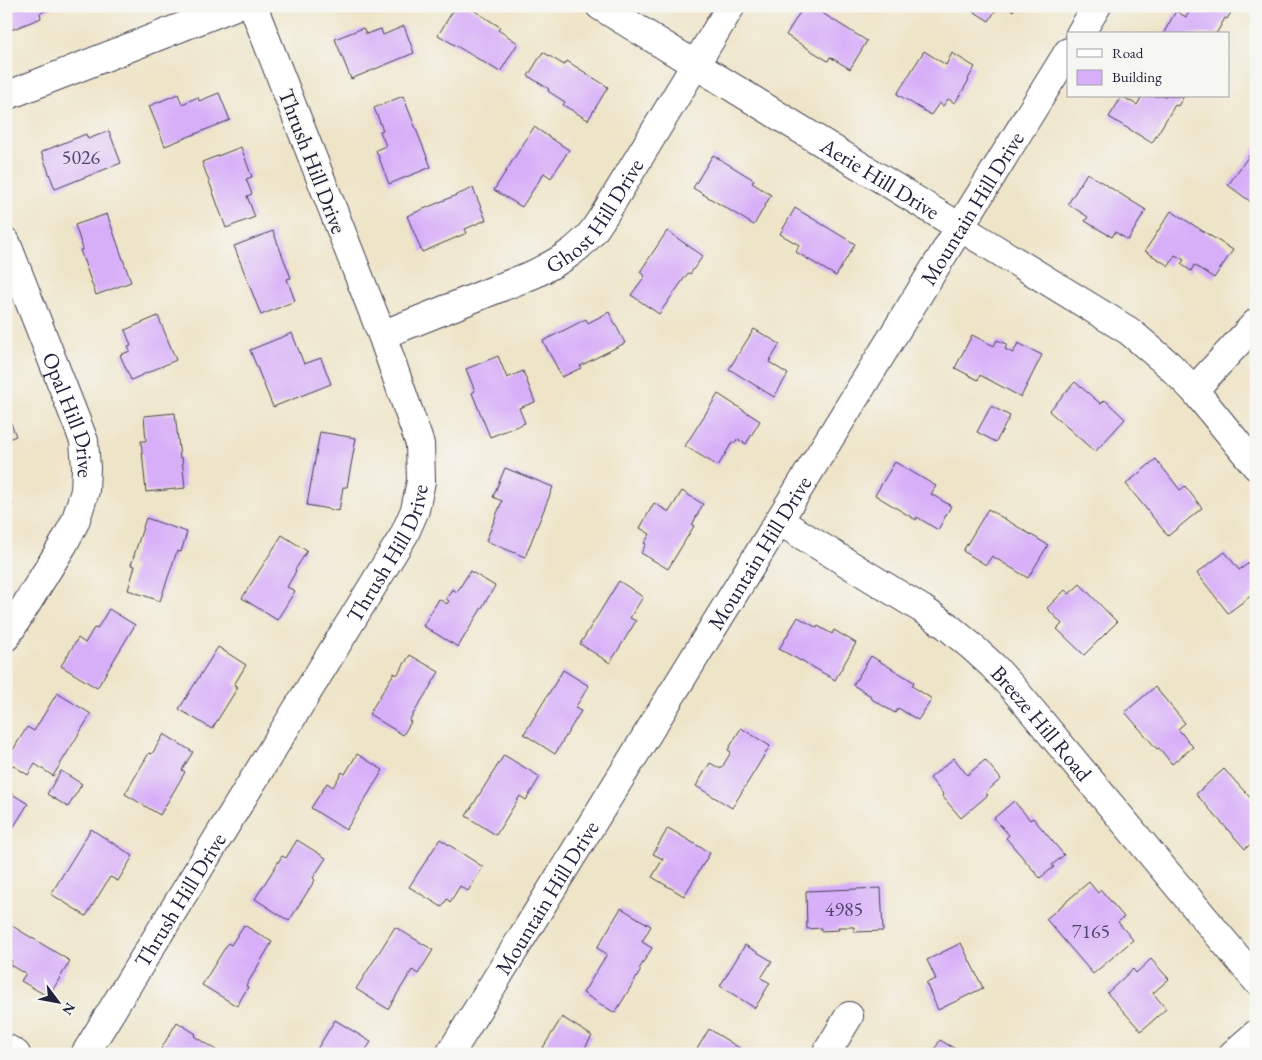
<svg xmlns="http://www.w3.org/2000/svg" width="1262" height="1060" viewBox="0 0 1262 1060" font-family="'EB Garamond',serif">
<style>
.building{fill:#d7aff8}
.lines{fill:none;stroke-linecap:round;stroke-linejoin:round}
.minor-casing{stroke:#413f50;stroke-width:30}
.minor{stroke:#fff;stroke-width:28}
.labels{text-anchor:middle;stroke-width:4;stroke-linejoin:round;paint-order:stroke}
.number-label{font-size:20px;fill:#4f456a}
.street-label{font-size:22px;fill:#22223b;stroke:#f6f6f2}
</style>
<rect width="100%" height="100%" fill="#f6f6f2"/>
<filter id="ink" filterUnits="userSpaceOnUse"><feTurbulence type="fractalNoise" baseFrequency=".02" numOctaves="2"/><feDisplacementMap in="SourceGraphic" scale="10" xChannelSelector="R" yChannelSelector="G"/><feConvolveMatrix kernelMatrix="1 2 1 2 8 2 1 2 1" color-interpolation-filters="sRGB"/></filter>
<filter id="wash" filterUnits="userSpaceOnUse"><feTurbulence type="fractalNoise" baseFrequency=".0096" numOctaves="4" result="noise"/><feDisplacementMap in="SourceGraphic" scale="20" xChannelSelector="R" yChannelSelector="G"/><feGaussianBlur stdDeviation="1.12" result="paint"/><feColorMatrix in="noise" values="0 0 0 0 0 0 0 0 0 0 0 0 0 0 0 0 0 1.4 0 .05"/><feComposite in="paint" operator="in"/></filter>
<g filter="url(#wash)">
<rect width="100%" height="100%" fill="#eee4c8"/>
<g id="blocks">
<!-- building -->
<g class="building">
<path d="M6 6H58L40 13 41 18 6 32Z"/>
<path d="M456 6H467L500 27 498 30 518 43 500 72 438 35Z"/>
<path d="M804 6H811L867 41 850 69 830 57 828 61 786 35Z"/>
<path d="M965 6H998L989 21Z"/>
<path d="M1005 6H1016L1013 11Z"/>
<path d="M1187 6H1235L1227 19 1225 18 1216 34H1163L1176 11 1186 17 1191 9Z"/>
<path d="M404 26 414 53 351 79 335 39 363 28 366 34 381 29 383 35Z"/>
<path d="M924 51 946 65 952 53 975 67 968 79 969 80 955 103 948 99 943 106 939 103 931 115 897 94Z"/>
<path d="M543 52 564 65 567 61 608 87 588 120 563 105 565 102 548 91 549 89 528 76Z"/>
<path d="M219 93 230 120 165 146 149 106 178 94 182 104 198 97 199 101Z"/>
<path d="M403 96 431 167 389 184 376 150 386 146 380 131 383 130 374 108Z"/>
<path d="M1122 96 1137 105 1142 96H1184L1178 106 1175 105 1152 143 1109 117Z"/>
<path d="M534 127 569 150 551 178 544 173 522 207 494 190Z"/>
<path d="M109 131 121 163 55 189 41 152 86 134 88 139Z"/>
<path d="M1256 146V202L1253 200 1251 202 1228 185Z"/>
<path d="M241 147 252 177 246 179 252 194 247 196 255 217 226 228 202 162Z"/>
<path d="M713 155 754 180 752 183 771 195 754 225 693 188Z"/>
<path d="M1087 173 1146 210 1128 240 1115 232 1112 237 1085 221 1088 217 1068 204Z"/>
<path d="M473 188 486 220 465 229 467 233 422 252 407 216Z"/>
<path d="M795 208 855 244 836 276 796 252 799 245 780 234Z"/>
<path d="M1171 211 1233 250 1214 278 1194 265 1191 271 1181 264 1184 260 1175 255 1169 266 1145 251Z"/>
<path d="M107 214 131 282 96 295 80 250 83 249 75 225Z"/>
<path d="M273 231 291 278 287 279 295 301 261 315 234 246Z"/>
<path d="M667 231 703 256 690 274 688 273 659 314 631 295 645 276 640 272Z"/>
<path d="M609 312 625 343 580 366 581 368 562 377 543 341 586 319 588 323Z"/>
<path d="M158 316 176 360 131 380 120 355 130 351 128 347 131 346 125 330Z"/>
<path d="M754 329 780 344 769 362 788 374 774 397 729 369Z"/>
<path d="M292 333 304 364 321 358 331 384 273 407 250 350Z"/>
<path d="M972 335 994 346 997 340 1007 344 1005 349 1013 353 1018 343 1042 355 1021 397 980 375 978 380 955 368Z"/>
<path d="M498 356 507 378 523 371 535 402 519 408 525 423 490 437 472 393 475 391 466 369Z"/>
<path d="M1075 382 1101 404 1105 400 1125 419 1095 452 1049 411Z"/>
<path d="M718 394 760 421 746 444 737 439 735 443 733 441 718 466 685 446Z"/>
<path d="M991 406 1010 416 996 442 977 432Z"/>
<path d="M6 411 16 436 6 440Z"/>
<path d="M175 413 180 458H182L185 488 146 492 141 441H146L144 416Z"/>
<path d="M320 432 356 438 347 487H343L339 511 307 505Z"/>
<path d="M1156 459 1180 490 1185 486 1202 508 1168 536 1126 484Z"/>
<path d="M895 462 936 486 931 494 951 506 938 530 917 517 916 520 875 495Z"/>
<path d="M505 468 553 487 525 557 486 541 502 501 493 497Z"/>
<path d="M682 491 703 504 692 525 694 526 668 569 641 553 646 544 644 543 650 534 640 528 654 503 669 512Z"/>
<path d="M6 500 13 504 6 516Z"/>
<path d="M988 509 1048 545 1028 578 992 556 986 565 963 551Z"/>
<path d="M146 518 187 532 181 552 177 551 160 601 128 590 135 566 131 565Z"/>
<path d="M282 535 307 551 295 570 296 571 287 587 295 591 277 620 242 598Z"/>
<path d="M1225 552 1239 570 1249 563 1256 572V592L1228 613 1197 573Z"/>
<path d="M470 571 495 586 458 647 423 626 439 599 447 604 449 601 446 599 452 589 457 592Z"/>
<path d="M619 581 643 597 630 618 636 621 610 663 580 644Z"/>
<path d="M1080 584 1117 622 1084 655 1057 629 1062 624 1047 608 1065 590 1069 594Z"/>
<path d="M109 609 135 625 97 688 61 666 78 638 85 643 94 628 97 629Z"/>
<path d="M798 617 817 628 818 626 832 634 834 630 856 643 835 680 801 660V661L779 649Z"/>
<path d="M218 647 246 665 234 685 238 687 212 729 179 709Z"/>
<path d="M410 655 439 672 409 721 411 722 403 735 369 714 394 673 397 675Z"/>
<path d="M871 656 914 682 912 686 932 699 918 720 898 708 895 713 870 698 871 696 853 685Z"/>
<path d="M563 670 589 686 575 708 581 711 555 754 524 734Z"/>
<path d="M1155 687 1185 723 1178 729 1193 747 1172 764 1159 748 1157 749 1125 712Z"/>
<path d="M57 693 91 714 53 776 35 764 28 775 6 761 27 727 34 731Z"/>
<path d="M741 728 770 746 732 808 696 786 710 763 721 769 731 752 728 750Z"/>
<path d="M164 734 193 752 182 770 185 772 160 815 125 794 149 753 152 754Z"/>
<path d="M357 754 383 770 346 830 311 808 327 783 333 787 342 772 345 774Z"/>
<path d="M504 755 540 777 526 800 520 796 496 835 466 816Z"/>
<path d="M954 758 967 775 985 760 1001 779 985 793 988 795 961 818 942 796 943 794 930 778Z"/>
<path d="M1224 769 1256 804V809L1251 813 1256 819V839L1245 849 1196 794Z"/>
<path d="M61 771 82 784 68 807 47 794Z"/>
<path d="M6 790 28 804 6 839Z"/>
<path d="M1014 801 1030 820 1033 818 1064 855 1052 865 1054 867 1040 878 1006 838 1009 835 994 818Z"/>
<path d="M668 828 710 853 684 896 652 877 663 859 653 854Z"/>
<path d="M91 829 133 856 118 881 110 877 86 916 51 894Z"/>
<path d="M440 839 483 867 468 891 460 886 450 902 447 899 442 907 409 887Z"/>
<path d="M297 840 326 858 313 878 315 880 289 921 255 899 282 856 286 858Z"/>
<path d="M1089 882 1098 893 1101 890 1124 917 1118 922 1133 940 1093 974 1046 919Z"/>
<path d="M881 888 883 931 854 932V927H838L839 930 821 931V928L807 929 806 891Z"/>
<path d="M621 908 651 926 642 942 652 948 639 969 641 970 615 1013 583 993 607 954 597 948Z"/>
<path d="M9 924 70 961 52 991 51 990 47 996 21 981 26 973 23 971 22 972 10 965 12 961 6 957V928Z"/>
<path d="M244 925 272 942 246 986 248 987 237 1006 202 985 228 943 231 945Z"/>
<path d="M395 927 433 950 418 974 412 970 388 1009 356 989Z"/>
<path d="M961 943 983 988 938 1010 926 983 936 979 927 960Z"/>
<path d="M745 945 772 961 761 978 770 983 755 1008 720 986Z"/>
<path d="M1151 959 1169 979 1153 993 1166 1009 1141 1031 1107 993 1133 969 1136 973Z"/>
<path d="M562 1017 592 1036 581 1054H539Z"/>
<path d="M335 1020 371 1042 363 1054H314Z"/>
<path d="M177 1022 196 1034 194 1036 222 1054H158Z"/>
<path d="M709 1029 749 1054H694Z"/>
<path d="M940 1040 964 1054H932Z"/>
</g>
</g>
</g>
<g filter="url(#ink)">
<use href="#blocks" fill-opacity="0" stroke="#413f50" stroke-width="1"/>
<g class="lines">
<!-- minor casing -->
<g class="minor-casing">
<g id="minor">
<path id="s1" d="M600 6 1129 331 1169 365 1194 390 1256 466"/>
<path d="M1080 34 1097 6"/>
<path d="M6 96 235 6"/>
<path id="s2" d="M6 242 84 441 86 468 85 491 75 522 63 545 6 637"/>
<path id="s3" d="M382 335 534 274C556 263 578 251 594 230 599 223 604 215 609 207L731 6"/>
<path d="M1194 390 1256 323"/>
<path id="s4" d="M779 521 922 609 947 626 971 646 993 666 1013 688 1256 980"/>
<path d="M6 1048 16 1054"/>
<path id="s5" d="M85 1054 404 535 415 510 421 481 420 444 382 335 253 6"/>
<path id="s6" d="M450 1054 1068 52"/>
<path d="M826 1054 849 1016"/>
<path d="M1233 1054 1256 1034"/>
</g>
</g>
<!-- minor -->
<use href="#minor" class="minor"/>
</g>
</g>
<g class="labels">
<!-- number labels -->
<g class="number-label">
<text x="81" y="164">5026</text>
<text x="844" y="916">4985</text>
<text x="1091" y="938">7165</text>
</g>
<!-- street labels -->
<g class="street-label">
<text transform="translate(313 161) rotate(69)" y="8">Thrush Hill Drive</text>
<text dy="8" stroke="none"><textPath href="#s1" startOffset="329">Aerie Hill Drive</textPath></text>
<text dy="8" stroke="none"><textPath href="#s6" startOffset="994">Mountain Hill Drive</textPath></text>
<text dy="8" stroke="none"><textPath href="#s3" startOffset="250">Ghost Hill Drive</textPath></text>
<text dy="8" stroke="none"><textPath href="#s2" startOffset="185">Opal Hill Drive</textPath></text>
<text dy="8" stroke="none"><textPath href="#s5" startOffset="586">Thrush Hill Drive</textPath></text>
<text dy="8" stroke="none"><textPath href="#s6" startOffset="589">Mountain Hill Drive</textPath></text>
<text dy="8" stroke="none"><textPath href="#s4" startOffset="334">Breeze Hill Road</textPath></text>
<text dy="8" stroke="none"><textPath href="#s6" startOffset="184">Mountain Hill Drive</textPath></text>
<text dy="8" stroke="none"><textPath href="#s5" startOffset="181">Thrush Hill Drive</textPath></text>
</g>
</g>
<!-- margin -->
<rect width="1262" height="1060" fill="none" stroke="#f6f6f2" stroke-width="25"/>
<!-- legend -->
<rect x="1067" y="32" width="162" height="65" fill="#f6f6f2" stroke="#a1a1a9"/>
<rect x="1077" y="49" width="25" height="8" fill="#ffffff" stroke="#a1a1a9"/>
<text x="1112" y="58" font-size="15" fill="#22223b">Road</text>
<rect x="1077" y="70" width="25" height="15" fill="#d7aff8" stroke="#a1a1a9"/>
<text x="1112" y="82" font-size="15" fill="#22223b">Building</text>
<!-- north arrow -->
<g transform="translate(58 1002) rotate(122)" stroke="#f6f6f2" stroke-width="4" paint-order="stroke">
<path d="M0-4L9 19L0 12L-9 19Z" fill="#22223b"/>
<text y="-8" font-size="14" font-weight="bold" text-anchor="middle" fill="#22223b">N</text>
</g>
</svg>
